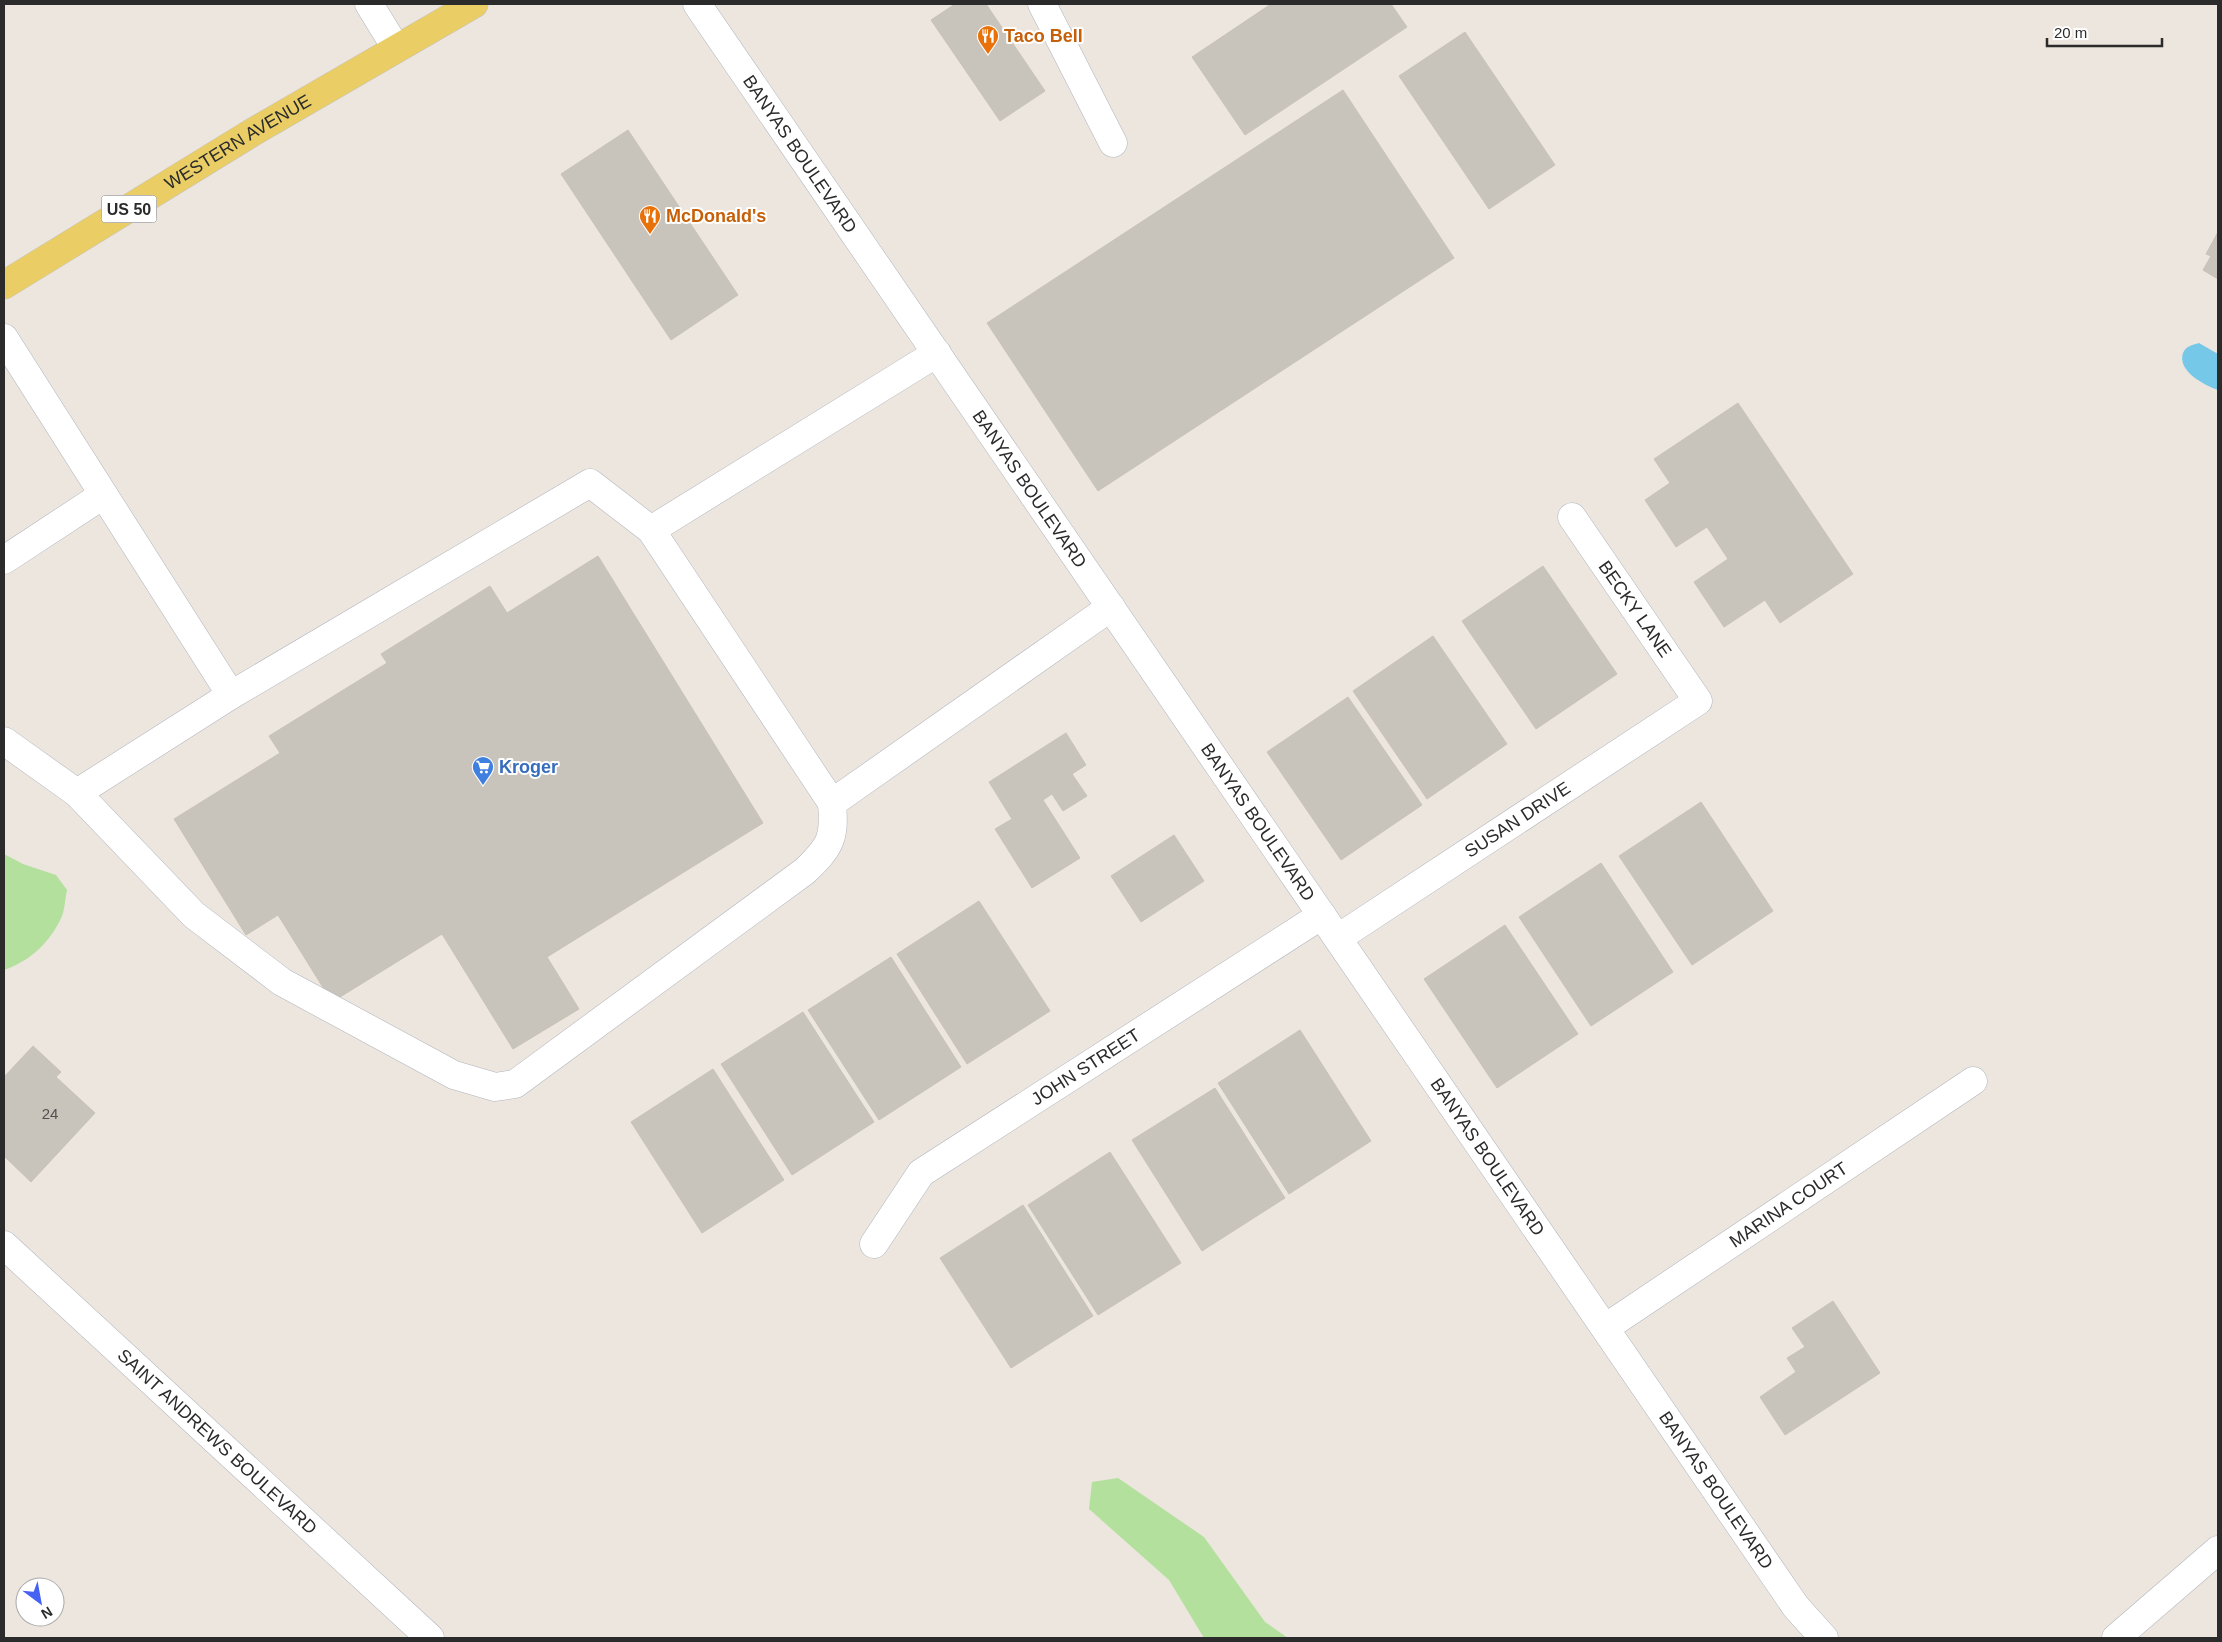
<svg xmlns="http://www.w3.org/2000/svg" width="2222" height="1642" viewBox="0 0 2222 1642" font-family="Helvetica,sans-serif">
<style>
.green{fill:#b3e09d}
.water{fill:#76c8e9}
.building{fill:#c8c4bc;stroke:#c8c2b8}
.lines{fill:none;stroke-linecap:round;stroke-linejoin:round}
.minor-casing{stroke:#b1b4be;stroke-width:29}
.major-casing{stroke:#c4c4c4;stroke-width:29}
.minor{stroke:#fff;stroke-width:28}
.major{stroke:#eace65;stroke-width:28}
.labels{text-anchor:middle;stroke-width:4;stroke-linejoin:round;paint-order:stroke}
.number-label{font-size:15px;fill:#52514f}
.shield{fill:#fff;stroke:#6b6b6b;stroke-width:1}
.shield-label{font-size:16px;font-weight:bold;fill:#2b2b2b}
.food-label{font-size:18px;font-weight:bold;fill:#c56008;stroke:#fff;text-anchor:start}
.street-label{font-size:18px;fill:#2b2b2b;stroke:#fff}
.shop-label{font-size:18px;font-weight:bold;fill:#366cbe;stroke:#fff;text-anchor:start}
</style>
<rect width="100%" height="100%" fill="#ece6de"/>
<!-- green -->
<g class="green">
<path d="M4 854 23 864 56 875 67 890C65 898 65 909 62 916 50 943 30 961 4 970Z"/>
<path d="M1118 1478 1204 1537 1265 1622 1288 1638H1204L1169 1580 1089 1509 1092 1482Z"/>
</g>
<!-- water -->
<path class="water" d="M2199 343 2218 354V390C2204 385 2177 371 2183 353 2186 346 2192 345 2199 343Z"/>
<!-- building -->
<g class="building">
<path d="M955 4H986L1045 91 1000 121 931 20Z"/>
<path d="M1271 4H1391L1407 27 1245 135 1192 57Z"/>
<path d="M1465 32 1555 165 1489 209 1399 76Z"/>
<path d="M1343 90 1454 258 1098 491 987 323Z"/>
<path d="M628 130 738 295 671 340 561 174Z"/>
<path d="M2218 232V279L2203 270 2211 256 2206 254Z"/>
<path d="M1738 403 1853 574 1780 623 1765 600 1724 627 1694 582 1728 559 1707 527 1676 547 1645 500 1670 483 1654 459Z"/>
<path d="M598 556 763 823 547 957 579 1009 513 1049 442 934 332 1002 278 915 246 935 174 819 280 753 269 736 387 663 381 654 490 586 507 613Z"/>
<path d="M1543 566 1617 674 1536 729 1462 621Z"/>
<path d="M1433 636 1507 744 1427 799 1353 691Z"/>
<path d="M1348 697 1422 805 1341 860 1267 752Z"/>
<path d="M1066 733 1086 765 1072 774 1087 796 1063 811 1052 794 1043 800 1080 858 1032 888 995 829 1012 819 989 782Z"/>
<path d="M1701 802 1773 911 1692 965 1619 856Z"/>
<path d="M1174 835 1204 881 1141 922 1111 876Z"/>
<path d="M1601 863 1673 972 1591 1026 1519 917Z"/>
<path d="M979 901 1050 1011 967 1064 897 954Z"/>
<path d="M1505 925 1578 1034 1497 1088 1424 979Z"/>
<path d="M891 957 961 1067 879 1120 808 1010Z"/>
<path d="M803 1012 874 1122 792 1175 721 1064Z"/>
<path d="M1300 1030 1371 1141 1289 1194 1218 1083Z"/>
<path d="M33 1046 61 1072 56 1077 95 1113 31 1182 4 1156V1077Z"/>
<path d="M713 1069 784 1180 702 1233 631 1122Z"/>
<path d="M1215 1088 1285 1198 1202 1251 1132 1140Z"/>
<path d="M1110 1152 1181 1263 1098 1315 1028 1205Z"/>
<path d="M1023 1205 1093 1316 1011 1368 940 1258Z"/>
<path d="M1833 1301 1880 1373 1785 1435 1760 1397 1796 1372 1787 1358 1805 1347 1792 1328Z"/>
</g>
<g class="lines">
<!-- minor casing -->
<g class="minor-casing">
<g id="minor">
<path d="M369 4 396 48"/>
<path id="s1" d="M697 4 1796 1607 1824 1638"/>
<path d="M1042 4 1113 143"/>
<path d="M4 338 231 695"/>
<path d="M651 530 937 353"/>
<path d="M4 560 103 495"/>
<path d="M4 741 77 793 194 915 282 982 454 1075 495 1087 515 1084 805 871C831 846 835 838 832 803"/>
<path d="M77 793 231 695 590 483 651 530 832 803 1111 607"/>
<path id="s2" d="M1338 938 1698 701 1572 517"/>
<path id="s3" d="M874 1244 921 1173 1322 915"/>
<path id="s4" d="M4 1245 430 1638"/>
<path id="s5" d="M1605 1328 1973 1081"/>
<path d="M2116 1638 2218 1550"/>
</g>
</g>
<!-- major casing -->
<g class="major-casing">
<g id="major">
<path id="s6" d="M4 285 253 132 474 4"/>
</g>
</g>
<!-- minor -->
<use href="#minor" class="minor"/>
<!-- major -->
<use href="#major" class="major"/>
</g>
<!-- icons -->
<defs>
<g id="restaurant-pin" transform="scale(1.125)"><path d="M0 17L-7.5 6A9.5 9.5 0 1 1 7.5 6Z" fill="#e8710a" stroke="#fff"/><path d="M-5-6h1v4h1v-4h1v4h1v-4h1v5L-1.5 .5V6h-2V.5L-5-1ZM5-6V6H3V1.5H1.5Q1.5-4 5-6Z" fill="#fff"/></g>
<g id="supermarket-pin" transform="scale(1.125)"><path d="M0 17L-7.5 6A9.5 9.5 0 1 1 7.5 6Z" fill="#3f7fe0" stroke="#fff"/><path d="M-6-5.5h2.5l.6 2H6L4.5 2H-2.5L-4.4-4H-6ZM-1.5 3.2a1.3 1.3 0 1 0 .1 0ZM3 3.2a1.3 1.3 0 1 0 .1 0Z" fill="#fff"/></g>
</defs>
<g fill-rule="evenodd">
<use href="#restaurant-pin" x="988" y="36"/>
<use href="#restaurant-pin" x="650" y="216"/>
<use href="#supermarket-pin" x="483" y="767"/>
</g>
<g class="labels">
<!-- number labels -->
<g class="number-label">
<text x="50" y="1119">24</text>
</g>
<!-- shield labels -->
<rect class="shield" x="101.5" y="195.5" width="55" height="27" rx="4"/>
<g class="shield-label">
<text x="129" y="215">US 50</text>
</g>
<!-- food labels -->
<g class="food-label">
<text x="1004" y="42">Taco Bell</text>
<text x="666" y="222">McDonald's</text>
</g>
<!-- street labels -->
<g class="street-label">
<text dy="6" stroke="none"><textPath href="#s6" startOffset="274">WESTERN AVENUE</textPath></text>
<text dy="6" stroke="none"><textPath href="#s1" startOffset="182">BANYAS BOULEVARD</textPath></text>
<text dy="6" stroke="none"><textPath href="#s1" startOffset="588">BANYAS BOULEVARD</textPath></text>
<text transform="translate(1635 609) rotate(55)" y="6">BECKY LANE</text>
<text dy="6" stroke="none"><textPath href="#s2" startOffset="215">SUSAN DRIVE</textPath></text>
<text dy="6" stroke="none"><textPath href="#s1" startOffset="992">BANYAS BOULEVARD</textPath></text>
<text dy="6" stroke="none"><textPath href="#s3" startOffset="281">JOHN STREET</textPath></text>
<text dy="6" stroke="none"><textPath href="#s1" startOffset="1398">BANYAS BOULEVARD</textPath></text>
<text dy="6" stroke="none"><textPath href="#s5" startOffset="221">MARINA COURT</textPath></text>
<text dy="6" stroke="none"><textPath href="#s4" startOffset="290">SAINT ANDREWS BOULEVARD</textPath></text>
<text dy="6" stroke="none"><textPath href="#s1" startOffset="1802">BANYAS BOULEVARD</textPath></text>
</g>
<!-- shop labels -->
<g class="shop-label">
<text x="499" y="773">Kroger</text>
</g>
</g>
<!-- border -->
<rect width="2222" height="1642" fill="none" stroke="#2b2b2b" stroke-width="10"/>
<!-- north arrow -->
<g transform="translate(40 1602) rotate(148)"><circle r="24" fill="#ffffff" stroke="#aaaaaa"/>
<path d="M0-4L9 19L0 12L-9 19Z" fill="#4662f2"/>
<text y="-8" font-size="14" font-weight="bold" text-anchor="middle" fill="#2b2b2b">N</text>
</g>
<!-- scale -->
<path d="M2047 38v8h115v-8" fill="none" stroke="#2b2b2b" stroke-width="2.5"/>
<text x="2054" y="38" font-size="15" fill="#2b2b2b" stroke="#ffffff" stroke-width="4" paint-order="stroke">20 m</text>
</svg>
